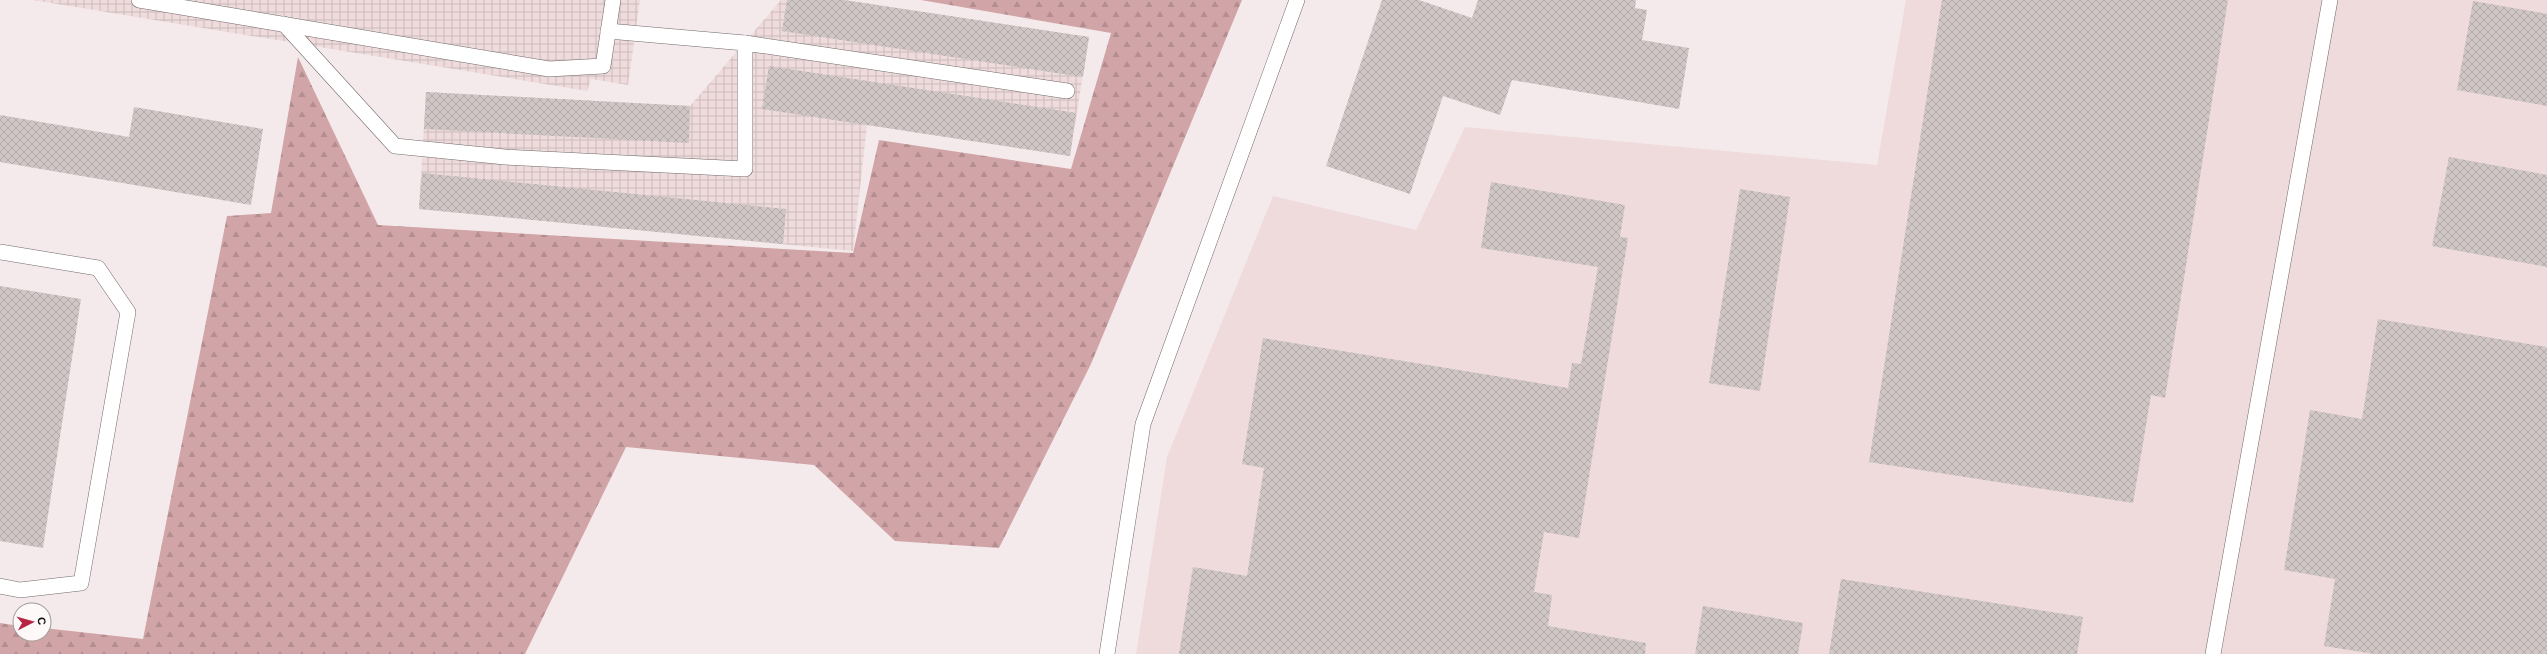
<svg xmlns="http://www.w3.org/2000/svg" width="2547" height="654" viewBox="0 0 2547 654" font-family="Arial,sans-serif">
<style>
.built{fill:#efdbdc}
.industrial{fill:url(#industrial-grid)}
.forest{fill:url(#forest-firs)}
.building{fill:url(#building-cross-hatch)}
.lines{fill:none;stroke-linecap:round;stroke-linejoin:round}
.lane-casing{stroke:#726969;stroke-width:16}
.lane{stroke:#fff;stroke-width:15}
</style>
<defs>
<pattern id="industrial-grid" width="8" height="8" patternUnits="userSpaceOnUse"><rect width="8" height="8" fill="#efdbdc"/><path d="M0 4h8M4 0v8" fill="none" stroke="#ccbbbc"/></pattern>
<pattern id="forest-firs" width="22" height="20" patternUnits="userSpaceOnUse"><rect width="22" height="20" fill="#d1a5a7"/><path d="M5 1l3.5 6h-7zM16 11l3.5 6h-7z" fill="#b38d8f"/></pattern>
<pattern id="building-cross-hatch" width="8" height="8" patternUnits="userSpaceOnUse"><rect width="8" height="8" fill="#d0c6c6"/><path d="M0 0l8 8M0 8l8-8" fill="none" stroke="#b2a9a9"/></pattern>
</defs>
<rect width="100%" height="100%" fill="#f5eaeb"/>
<!-- built -->
<path class="built" d="M1906 0H2547V654H1136L1167 457 1273 196 1416 230 1465 127 1877 165Z"/>
<!-- industrial -->
<g class="industrial">
<path d="M33 0H640L628 85 591 79 587 91Z"/>
<path d="M781 0H844L1089 37 1070 156 867 125 853 251 419 209 426 92 690 106Z"/>
</g>
<!-- forest -->
<path class="forest" d="M921 0H1242L1091 364 999 548 895 541 814 465 626 447 525 654H0V623L20 626V634H44V628L143 639 227 216 271 213 298 57 378 225 853 253 879 140 1071 169 1111 33Z"/>
<!-- building -->
<g class="building">
<path d="M787 0H844L1089 37 1083 77 782 31Z"/>
<path d="M1382 0H1419L1472 18 1478 0H1636L1635 8 1647 10 1642 40 1689 48 1679 109 1512 80 1500 115 1443 96 1410 194 1326 166Z"/>
<path d="M1942 0H2228L2165 398 2151 395 2133 503 1869 462Z"/>
<path d="M2473 1 2547 14V106L2457 90Z"/>
<path d="M769 66 1076 113 1070 156 762 109Z"/>
<path d="M426 92 690 106 689 143 424 129Z"/>
<path d="M134 107 263 129 251 205 0 162V115L129 137Z"/>
<path d="M2449 157 2547 175V267L2432 246Z"/>
<path d="M422 173 786 209 783 244 419 209Z"/>
<path d="M1491 182 1625 205 1620 237 1628 238 1579 538 1544 532 1534 592 1552 595 1548 626 1646 643 1645 654H1179L1193 567 1247 576 1264 468 1242 464 1263 338 1568 388 1572 363 1581 364 1598 267 1481 248Z"/>
<path d="M1740 189 1790 197 1760 391 1709 383Z"/>
<path d="M0 286 81 299 43 548 0 541Z"/>
<path d="M2378 319 2547 347V654H2374L2324 646 2335 579 2284 570 2310 410 2362 419Z"/>
<path d="M1841 579 2083 617 2077 654H1829Z"/>
<path d="M1703 606 1803 623 1798 654H1695Z"/>
</g>
<g class="lines">
<!-- lane casing -->
<g class="lane-casing">
<g id="lane">
<path d="M139 0 549 69 603 66 613 0"/>
<path d="M284 24 395 146 505 157 745 169V43L1067 91"/>
<path d="M608 31 745 43"/>
<path d="M0 252 98 268 128 312 81 583 20 590 0 586"/>
<path d="M1107 654 1143 424 1297 0"/>
<path d="M2213 654 2330 0"/>
</g>
</g>
<!-- lane -->
<use href="#lane" class="lane"/>
</g>
<!-- north arrow -->
<g transform="translate(32 622) rotate(84)"><circle r="19" fill="#fef9f9" stroke="#a09b9b"/>
<path d="M0-3L7 15L0 10L-7 15Z" fill="#b72545"/>
<text y="-6" font-size="11" font-weight="bold" text-anchor="middle" fill="#130f0f">С</text>
</g>
</svg>
